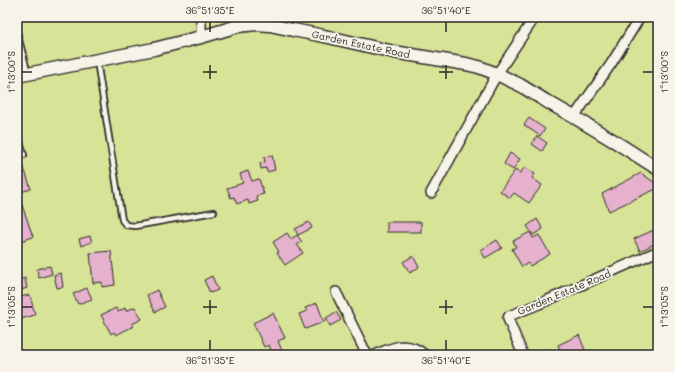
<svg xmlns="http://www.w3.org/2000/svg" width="675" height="372" viewBox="0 0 675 372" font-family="Mali,sans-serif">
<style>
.green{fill:#d7e396;stroke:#818760}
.building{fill:#e6b1cc;stroke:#2b2b2b}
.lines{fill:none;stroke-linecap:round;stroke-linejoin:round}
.lane-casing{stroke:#2b2b2b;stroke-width:8}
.street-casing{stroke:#2b2b2b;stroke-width:12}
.secondary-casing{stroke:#2b2b2b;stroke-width:15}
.lane{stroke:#f7f3e8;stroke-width:4.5}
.street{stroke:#f7f3e8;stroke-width:9}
.secondary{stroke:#f7f3e8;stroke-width:12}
.ticks{fill:none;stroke:#2b2b2b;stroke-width:1.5}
.labels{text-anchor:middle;stroke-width:3.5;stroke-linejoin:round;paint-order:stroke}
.street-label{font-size:10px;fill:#2b2b2b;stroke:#f7f3e8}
.neatline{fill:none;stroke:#2b2b2b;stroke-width:1.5}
.ticks-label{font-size:10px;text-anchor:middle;fill:#2b2b2b}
</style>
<rect width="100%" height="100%" fill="#f2dfe0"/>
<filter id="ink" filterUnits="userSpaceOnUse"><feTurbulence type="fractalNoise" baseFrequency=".025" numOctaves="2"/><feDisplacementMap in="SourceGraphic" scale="8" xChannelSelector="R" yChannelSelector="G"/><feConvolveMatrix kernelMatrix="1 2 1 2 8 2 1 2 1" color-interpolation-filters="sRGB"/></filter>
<g filter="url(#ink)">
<!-- green -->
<rect class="green" x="17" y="17" width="641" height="338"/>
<!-- building -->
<g class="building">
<path d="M529 118 545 129 540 136 524 125Z"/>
<path d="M537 136 547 143 542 151 532 144Z"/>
<path d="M510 153 520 159 513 170 504 164Z"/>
<path d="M272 155 275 170 267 172 266 168 261 169 260 163 265 162 264 157Z"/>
<path d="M20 156 31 189 17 193V157Z"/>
<path d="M525 167 535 174 532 178 542 185 529 203 514 193 510 198 500 191 515 170 520 173Z"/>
<path d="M248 171 252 181 259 179 264 194 256 196 258 201 249 204 248 200 237 204 234 197 231 198 227 188 243 183 240 174Z"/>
<path d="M641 173 658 185V188L609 211 602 194Z"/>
<path d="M21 202 33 237 18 242 17 204Z"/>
<path d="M537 219 543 229 533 235 527 226Z"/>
<path d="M309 222 312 228 298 235 295 229Z"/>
<rect x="387" y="222" width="34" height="10"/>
<path d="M658 228V242L640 251 634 239Z"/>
<path d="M530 232 533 238 539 235 550 254 530 266 528 263 522 267 512 249 516 247 513 241Z"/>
<path d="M287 233 291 239 297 235 302 242 297 244 303 253 285 265 277 253 279 252 273 242Z"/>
<path d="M90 236 92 242 81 246 79 239Z"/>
<path d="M497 240 502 248 485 258 481 250Z"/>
<path d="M111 251 115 285 102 287V282L93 283 90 253Z"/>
<path d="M413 256 419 267 410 273 403 262Z"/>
<path d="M50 266 52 274 39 278 37 269Z"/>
<path d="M61 273 63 287 57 288 54 275Z"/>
<path d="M212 276 218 290 210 293 204 280Z"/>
<path d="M25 278 27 288 18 291 20 297 30 295 35 315 17 320V281Z"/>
<path d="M87 288 92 299 78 304 73 294Z"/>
<path d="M157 290 165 307 155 312 147 295Z"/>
<path d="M317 303 324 322 305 329 299 314 307 311 305 308Z"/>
<path d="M135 307 142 319 132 324 134 326 116 335 114 332 111 334 101 315 116 308 118 312 125 308 126 311Z"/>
<path d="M336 312 341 320 330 326 326 318Z"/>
<path d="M273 313 285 338 278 341 283 353 279 355H273L269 345 264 347 253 323Z"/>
<path d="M579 335 587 355H562L558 345Z"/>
<path d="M546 349 549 355H534Z"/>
</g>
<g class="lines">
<!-- lane casing -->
<g class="lane-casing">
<g id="lane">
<path d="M17 32 28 74"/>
<path d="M97 61 122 220 126 225 135 226 214 212"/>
<path d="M17 132 24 155"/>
</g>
</g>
<!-- street casing -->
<g class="street-casing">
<g id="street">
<path d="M201 17V37"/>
<path d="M574 117 611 64 640 17"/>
<path d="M431 193 497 74 535 17"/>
<path d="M336 292 367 355"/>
<path d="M375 355C393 347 408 340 425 355"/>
<path d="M523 355 509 321 508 318 509 316 539 304 658 251"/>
</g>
</g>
<!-- secondary casing -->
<g class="secondary-casing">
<path id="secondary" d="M17 76 154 49 201 37 238 26 256 24 270 25 293 30 324 36 394 52 466 64 479 67 497 74 520 85 546 101 574 117 614 141 658 169"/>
</g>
<!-- lane -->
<use href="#lane" class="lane"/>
<!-- street -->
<use href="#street" class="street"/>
<!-- secondary -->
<use href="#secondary" class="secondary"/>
</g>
</g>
<!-- ticks -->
<path class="ticks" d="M210 22V32M446 22V32M210 65V79M446 65V79M22 72H32M203 72H217M439 72H453M643 72H653M210 300V314M446 300V314M22 307H32M203 307H217M439 307H453M643 307H653M210 340V350M446 340V350"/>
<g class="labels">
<!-- street labels -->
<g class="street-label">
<text transform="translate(361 44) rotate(12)" y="4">Garden Estate Road</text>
<text transform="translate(564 292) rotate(-23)" y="4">Garden Estate Road</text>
</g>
</g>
<!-- margin -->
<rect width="675" height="372" fill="none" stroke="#f7f3e8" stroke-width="44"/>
<rect x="22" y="22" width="631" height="328" class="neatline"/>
<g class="ticks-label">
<text x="210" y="14">36°51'35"E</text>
<text x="446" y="14">36°51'40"E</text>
<text transform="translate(11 72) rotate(-90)" y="4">1°13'00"S</text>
<text transform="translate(664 72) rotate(-90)" y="4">1°13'00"S</text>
<text transform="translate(11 307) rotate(-90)" y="4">1°13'05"S</text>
<text transform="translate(664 307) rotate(-90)" y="4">1°13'05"S</text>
<text x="210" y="364">36°51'35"E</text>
<text x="446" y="364">36°51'40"E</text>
</g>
</svg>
